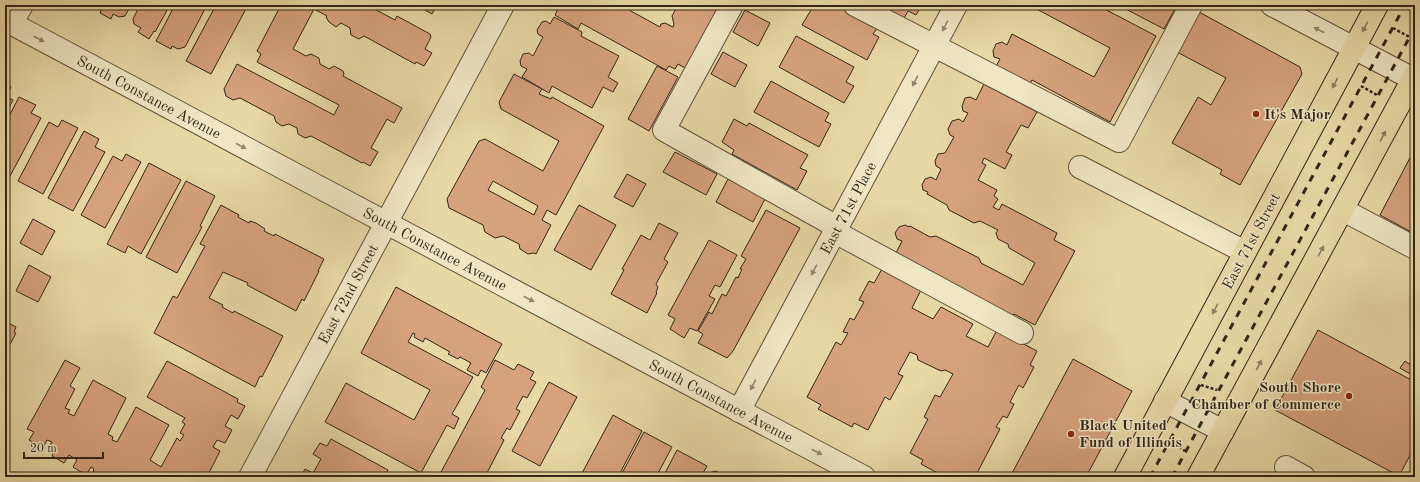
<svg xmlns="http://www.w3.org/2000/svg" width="1420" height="482" viewBox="0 0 1420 482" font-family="'Old Standard TT',serif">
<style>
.building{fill:#d6a27e;stroke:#322519;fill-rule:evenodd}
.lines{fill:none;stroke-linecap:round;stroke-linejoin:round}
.minor-casing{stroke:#60523c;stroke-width:24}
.major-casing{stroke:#322519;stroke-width:24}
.path{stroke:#322519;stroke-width:2.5;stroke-dasharray:3 2;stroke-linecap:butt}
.minor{stroke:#f0e6c4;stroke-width:22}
.major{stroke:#e8d8a5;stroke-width:22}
.rail{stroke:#322519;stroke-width:3;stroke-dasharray:7 7;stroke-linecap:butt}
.oneway{fill:#91866e}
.oneway2{fill:#8d7e5f}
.poi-dot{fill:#8f2418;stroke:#f0e6c4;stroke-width:1.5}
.labels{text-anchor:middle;stroke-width:3;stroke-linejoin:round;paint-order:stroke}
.street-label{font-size:15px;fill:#322519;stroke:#f0e6c4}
.poi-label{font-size:15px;font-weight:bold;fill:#322519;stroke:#f0e6c4;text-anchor:start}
</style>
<rect width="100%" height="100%" fill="#e8d8a5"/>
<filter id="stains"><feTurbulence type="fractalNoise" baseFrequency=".005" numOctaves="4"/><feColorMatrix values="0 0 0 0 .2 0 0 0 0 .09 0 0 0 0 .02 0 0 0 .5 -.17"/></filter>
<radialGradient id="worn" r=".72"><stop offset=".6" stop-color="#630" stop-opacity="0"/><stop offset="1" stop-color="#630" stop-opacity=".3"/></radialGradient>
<!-- building -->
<g class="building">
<path d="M103 5H131L125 16 119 17 113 14 111 19 100 13Z"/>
<path d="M140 5H170L155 32 154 31 149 39 138 32 141 28 134 24 133 19Z"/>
<path d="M175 5H207L185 47 178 49 172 46 171 49 156 41Z"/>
<path d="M216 5H248L211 74 186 61Z"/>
<path d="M281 5H367L395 20 397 16 430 34 431 37 425 49 432 53 424 66 416 62 415 64 364 36 359 39 351 35 350 28 341 23 336 27 329 22 326 17 327 16 314 9 293 49 306 56 311 54 319 58 320 64 329 69 334 66 343 71 344 74 343 76 402 108 394 123 387 119 371 148 378 152 370 166 363 162 362 163 311 136 305 138 298 134 297 128 289 124 282 126 276 122 274 116 240 98 233 100 226 96 224 89 237 64 334 115 339 105 257 62 261 54 257 51Z"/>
<path d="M416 5H437L432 14Z"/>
<path d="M560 5H620L660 27 661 24 665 23 673 27 674 24 672 16 678 5H720L685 68 678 64 675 69 669 66 666 70 581 23 578 29 555 15Z"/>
<path d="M814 5H837L878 27 873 34 879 37 867 60 802 25Z"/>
<path d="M875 5H922L916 15 908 11 903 20Z"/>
<path d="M1029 5H1097L1156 36 1110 122 1032 80 1029 86 995 68 1000 59 994 57 993 51 996 44 1002 42 1007 45 1012 34 1094 77 1110 48Z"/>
<path d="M1118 5H1177L1164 29Z"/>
<path d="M745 10 770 23 758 46 733 32Z"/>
<path d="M1199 12 1300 67 1302 74 1240 185 1220 174 1222 170 1172 143 1198 97 1211 105 1226 78 1177 52Z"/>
<path d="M554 17 582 32 581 36 619 56 608 77 618 83 613 92 603 87 592 108 552 86 549 93 522 77 527 69 521 66 520 61 523 54 529 53 533 56 543 37 538 34 537 30 542 22 546 21 550 24Z"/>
<path d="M796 36 854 67 846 82 854 86 844 103 779 67Z"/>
<path d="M723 52 747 65 735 87 711 74Z"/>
<path d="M657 66 678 77 649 131 628 119Z"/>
<path d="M514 74 542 89 539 94 551 99 552 97 604 126 556 215 547 210 542 220 551 225 536 254 534 253 528 254 520 249 519 244 503 236 495 238 485 232 483 225 449 208 447 199 479 141 485 139 543 171 559 141 501 109 499 102ZM493 181 538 206 534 215 488 190Z"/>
<path d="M771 81 829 113 825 121 831 124 819 147 754 112Z"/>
<path d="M5 84 11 87 6 97 13 100 5 115Z"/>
<path d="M984 84 1037 112 1028 128 1021 125 1006 152 1012 155 1005 169 984 158 982 163 986 165 978 180 997 190 994 196 998 199 993 207 999 210 1002 204 1057 233 1054 240 1075 251 1035 325 1014 314 1011 320 895 255 902 241 897 239 895 233 899 227 905 225 909 227 910 226 930 237 936 236 979 258 981 263 1023 285 1035 263 1009 248 1008 244 998 239 996 233 998 230 980 221 974 223 949 210 947 205 927 194 928 192 923 190 922 185 925 179 931 177 936 180 941 169 936 166 935 161 938 154 945 153 954 137 950 135 948 129 952 121 959 119 963 122 968 113 963 111 962 106 965 98 970 97 976 100Z"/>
<path d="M19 97 36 105 31 113 41 118 9 178 5 176V124Z"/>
<path d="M734 119 747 126 749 123 808 155 800 168 807 171 797 190 732 154 734 150 722 142Z"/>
<path d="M62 120 78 128 43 194 18 181 49 122 58 127Z"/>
<path d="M84 131 99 139 95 147 105 152 73 211 48 198Z"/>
<path d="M675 152 717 174 706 195 663 172Z"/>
<path d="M126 154 141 162 105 228 81 215 113 156 122 161Z"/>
<path d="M1412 154 1415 155V234L1380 215Z"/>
<path d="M149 163 181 180 141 254 128 246 125 253 107 244Z"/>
<path d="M627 174 646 184 633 207 614 197Z"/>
<path d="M728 179 765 199 753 222 716 202Z"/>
<path d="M186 181 215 196 200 226 202 227 177 273 146 257Z"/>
<path d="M221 205 239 215 238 217 249 223 250 221 256 223 265 229 264 231 274 236 275 234 324 259 318 271H319L304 301 302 299 296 311 247 285 248 283 223 272 209 298 223 305 222 307 233 313 234 311 283 336 262 377 260 376 255 387 154 333 173 296 177 298 205 246 200 244Z"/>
<path d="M579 205 616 225 591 270 554 250Z"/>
<path d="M766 210 800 228 733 351 727 358 698 343 703 334 698 331 709 312 712 314 722 294 726 296 736 277 738 278 742 269H740L746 259 741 256Z"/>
<path d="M33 219 55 231 42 255 20 243Z"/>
<path d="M659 223 678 233 664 259 668 262 656 284 658 287 656 292 657 293 647 313 611 294 624 270 622 269 641 235 650 240Z"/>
<path d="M709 240 737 255 720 287 715 285 709 296 715 299 697 331 690 328 684 338 670 329 675 319 668 315Z"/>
<path d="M29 265 51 277 38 302 16 291Z"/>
<path d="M882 269 921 290 912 308 933 319 941 307 973 324 966 336 988 347 997 330 1037 351 1030 365 1034 367 1023 388 1019 385 1010 402 1014 404 1007 418 1003 416 996 427 1000 429 975 477H945L921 464 923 460 910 453 928 419 924 417 935 395 940 397 953 374 945 370 941 371 918 360 917 355 910 352 898 374 903 376 890 400 885 397 868 430 854 423 852 427 818 409 821 405 807 397 836 342 841 345 848 333 843 332 850 318 854 320 864 302 859 300 869 281 874 283Z"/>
<path d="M396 287 502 344 486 373 481 370 478 376 467 370 471 363 460 357 458 359 448 354 450 352 425 338 423 342 414 337 415 334 413 333 408 342 473 377 452 414 459 418 454 429 447 425 421 473 325 422 346 383 414 420 430 390 361 353Z"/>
<path d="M5 321 16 327 14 332 16 333 5 354Z"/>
<path d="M1318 330 1415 382V446L1399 476 1275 410Z"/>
<path d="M1073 359 1132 391 1086 477H1010Z"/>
<path d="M65 360 80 368 70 386 75 389 65 408 70 410 68 413 74 416 93 380 126 398 108 434 113 437 112 440 117 442 136 407 169 425 150 460 161 467 177 438 180 441 184 435 180 433 185 424 182 422 185 418 147 397 167 361 238 399 237 402 245 406 238 419 231 415 225 426 232 430 225 443 217 440 213 447 220 451 207 477H97L99 474 93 472 94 469 91 467 86 475 73 467 77 460 69 455 64 463 52 456 55 448 50 445 52 442 47 440 43 448 29 440 34 432 27 429Z"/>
<path d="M495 360 514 370 518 364 534 372 530 379 536 382 527 398 523 396 516 409 520 411 510 430 507 428 501 438 504 440 487 473 494 477H445L440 474 485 390 481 387Z"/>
<path d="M1405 361 1415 368 1412 375 1400 368Z"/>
<path d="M549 382 577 397 540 466 512 451Z"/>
<path d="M613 415 642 431 618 477H580Z"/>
<path d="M644 432 672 447 656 477H620Z"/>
<path d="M331 439 388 470 384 477H301L305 469 313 473 321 459 313 454 320 443 327 446Z"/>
<path d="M677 450 707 466 701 477H663Z"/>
<path d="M716 471 725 476 726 477H707L709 473Z"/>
</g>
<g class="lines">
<!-- minor casing -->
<g class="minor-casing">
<g id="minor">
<path d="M732 5 664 130 837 227"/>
<path d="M855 5 1119 141 1191 5"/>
<path d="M1272 5 1415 80"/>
<path d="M5 20 864 477"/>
<path d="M11 24 22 5"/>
<path d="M1080 167 1245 252"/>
<path d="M1343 210 1415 248"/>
<path d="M835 232 1022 333"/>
<path d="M1165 401 1223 431"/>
<path d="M739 411 956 5"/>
<path d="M1286 467 1304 477"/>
<path d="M250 477 503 5"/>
</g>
</g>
<!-- major casing -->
<g class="major-casing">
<g id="major">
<path d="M1125 477 1377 5"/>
<path d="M1198 477 1415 75"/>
</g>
</g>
<!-- path -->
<g class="path">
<path d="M1393 28 1415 40"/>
<path d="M1361 86 1377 95"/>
<path d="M1201 385 1217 390"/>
<path d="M1171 441 1185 451"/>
</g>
<!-- minor -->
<use href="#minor" class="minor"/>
<!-- major -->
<use href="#major" class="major"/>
<!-- rail -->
<g class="rail">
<path d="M1150 477 1405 5"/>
<path d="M1172 477 1415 27"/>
</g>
</g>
<!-- one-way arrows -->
<defs><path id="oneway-solid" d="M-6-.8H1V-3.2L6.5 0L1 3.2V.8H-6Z"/></defs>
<g class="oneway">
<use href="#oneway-solid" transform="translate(945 26) rotate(118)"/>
<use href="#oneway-solid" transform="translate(1319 30) rotate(-152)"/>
<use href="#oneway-solid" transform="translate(39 39) rotate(28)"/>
<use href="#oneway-solid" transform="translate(915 81) rotate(118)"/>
<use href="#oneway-solid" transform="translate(241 146) rotate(28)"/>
<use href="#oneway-solid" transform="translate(814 270) rotate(118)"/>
<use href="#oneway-solid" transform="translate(529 299) rotate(28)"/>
<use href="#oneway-solid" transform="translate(753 385) rotate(118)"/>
<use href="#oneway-solid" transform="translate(817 452) rotate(28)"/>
</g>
<g class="oneway2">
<use href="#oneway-solid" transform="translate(1365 27) rotate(118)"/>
<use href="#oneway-solid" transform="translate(1335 83) rotate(118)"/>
<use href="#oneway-solid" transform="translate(1383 136) rotate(-62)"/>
<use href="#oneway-solid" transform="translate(1321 251) rotate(-62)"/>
<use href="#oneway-solid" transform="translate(1215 309) rotate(118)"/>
<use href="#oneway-solid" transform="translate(1259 365) rotate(-62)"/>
</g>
<!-- markers -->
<g class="poi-dot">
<circle cx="1256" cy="114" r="4"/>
<circle cx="1349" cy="396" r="4"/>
<circle cx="1071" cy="434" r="4"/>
</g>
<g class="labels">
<!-- street labels -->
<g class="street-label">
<text transform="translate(149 97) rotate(28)" y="5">South Constance Avenue</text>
<text transform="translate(848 208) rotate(-62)" y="5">East 71st Place</text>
<text transform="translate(1251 241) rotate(-62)" y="5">East 71st Street</text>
<text transform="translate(435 249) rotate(28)" y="5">South Constance Avenue</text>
<text transform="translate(348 294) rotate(-62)" y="5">East 72nd Street</text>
<text transform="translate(721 401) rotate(28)" y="5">South Constance Avenue</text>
</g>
<!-- poi labels -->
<g class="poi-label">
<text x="1264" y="119">It's Major</text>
<text x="1341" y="392" text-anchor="end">South Shore<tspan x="1341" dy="17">Chamber of Commerce</tspan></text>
<text x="1079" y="430">Black United<tspan x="1079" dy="17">Fund of Illinois</tspan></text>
</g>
</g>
<!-- margin -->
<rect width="1420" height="482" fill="none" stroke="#e8d8a5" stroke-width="20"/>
<rect x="6" y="6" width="1408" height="470" fill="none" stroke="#322519" stroke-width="2"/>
<rect x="10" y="10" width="1400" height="462" fill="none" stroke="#322519"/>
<!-- scale -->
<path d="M24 452v6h79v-6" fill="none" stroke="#322519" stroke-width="2"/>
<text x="30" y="452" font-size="12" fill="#322519" stroke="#f0e6c4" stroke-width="3" paint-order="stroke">20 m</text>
<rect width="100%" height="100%" filter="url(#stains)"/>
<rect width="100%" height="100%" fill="url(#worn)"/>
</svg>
